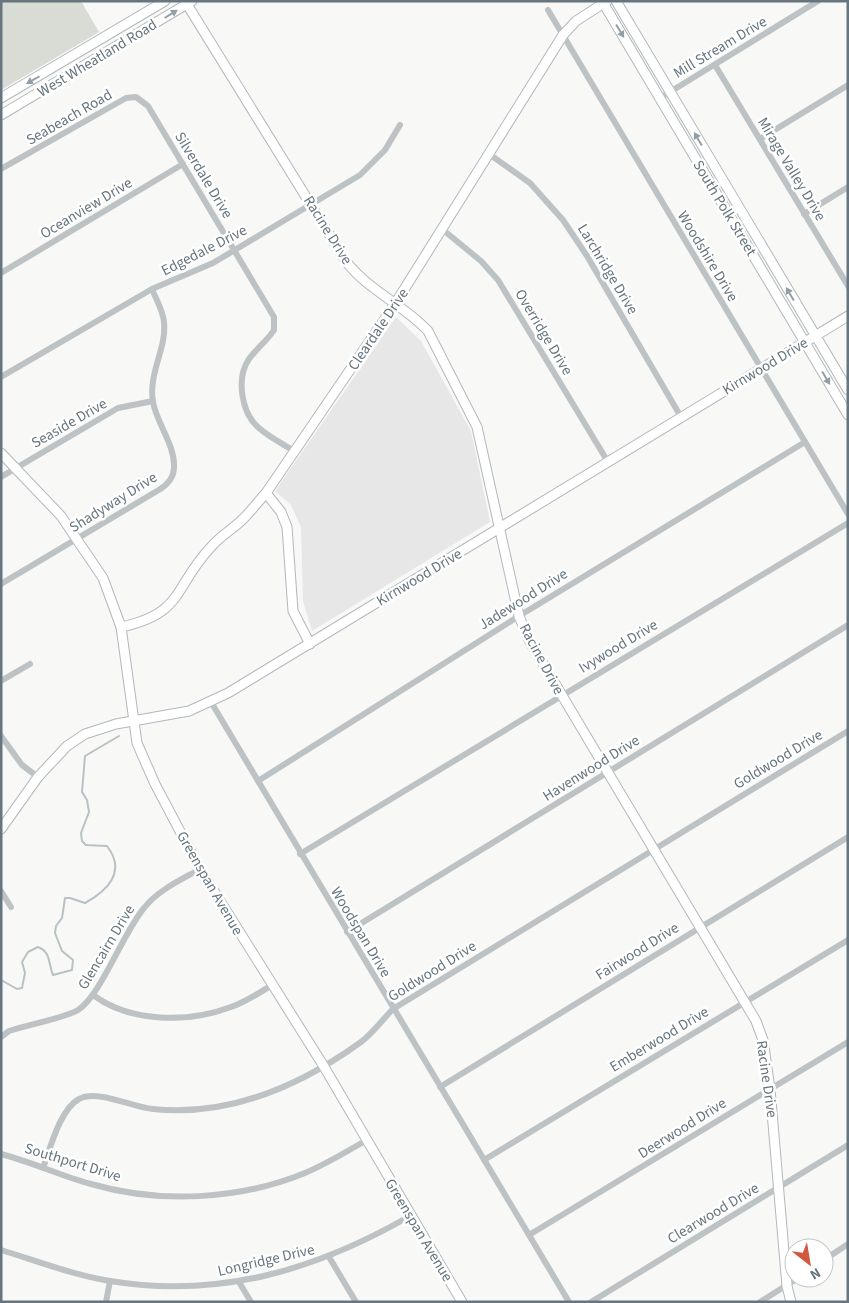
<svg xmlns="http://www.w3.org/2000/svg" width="849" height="1303" viewBox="0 0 849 1303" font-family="'Source Sans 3',sans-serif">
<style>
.built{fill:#e6e7e6}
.green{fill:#d8dcd5}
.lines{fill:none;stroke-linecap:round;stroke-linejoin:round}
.stream{stroke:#b7c2c5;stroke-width:2}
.secondary-casing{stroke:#b2b8bc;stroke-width:11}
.street{stroke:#bdc2c5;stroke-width:6}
.secondary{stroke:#fff;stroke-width:9}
.oneway{fill:#949ea5}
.labels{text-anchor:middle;stroke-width:5;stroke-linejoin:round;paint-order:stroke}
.street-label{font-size:15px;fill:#66757e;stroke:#fff}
</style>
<rect width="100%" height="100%" fill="#f8f8f6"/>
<!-- built -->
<path class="built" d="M396 317 421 341 471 431 490 522 312 631 303 601 301 527 291 505 275 491Z"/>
<!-- green -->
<path class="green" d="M1 1H81L99 32 1 90Z"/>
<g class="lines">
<!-- stream -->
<path class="stream" d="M1 980 17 989 22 988 25 973 22 962 28 952 38 947C51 952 48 963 53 975L72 970 73 960 62 951 55 933 56 926 62 918 65 898H70L85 903C107 891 127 872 107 846L86 845 82 841 81 833 89 812 87 800 82 792 85 756 119 736"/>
<!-- secondary casing -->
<g class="secondary-casing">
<g id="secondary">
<path d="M185 1 345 260C367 290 403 304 428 331L477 427 519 616 529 640 756 1021 763 1040 770 1089 787 1286 791 1302"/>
<path d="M602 1 848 415"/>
<path d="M616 1 848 390"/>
<path d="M1 98 165 1"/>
<path d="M1 115 192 1"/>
<path d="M1 453 61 516 103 578 121 627 137 743 155 784 200 869 323 1065 462 1302"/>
<path d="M266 493 281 512 287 527 293 611 310 644"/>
<path d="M121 627C185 613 173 587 211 547 220 536 233 529 243 519 251 511 258 502 266 493L395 304 563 35 576 21 607 1"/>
<path d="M1 829 38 777 67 746 85 734 116 724 189 711 228 693 848 316"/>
</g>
</g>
<!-- street -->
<g class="street">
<path d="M548 10 848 514"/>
<path d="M715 65 848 286"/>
<path d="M660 98 818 1"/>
<path d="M760 139 848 85"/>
<path d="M489 154 530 183 563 220 587 256 681 417"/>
<path d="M1 169 126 98 136 97 148 106 274 317V330C267 341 256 349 249 359 236 378 241 413 259 428 269 437 283 444 294 451"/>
<path d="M804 214 848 187"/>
<path d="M442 229 481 261 498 280 608 462"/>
<path d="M1 273 183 164"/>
<path d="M1 377 152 289 213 263 360 175 385 150 400 125"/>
<path d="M1 477 118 408 153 401"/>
<path d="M1 584 157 491C166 486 174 479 174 467 175 445 157 424 153 402 148 373 167 348 164 322 163 311 156 299 152 289"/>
<path d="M1 681 30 664"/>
<path d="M211 702 569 1302"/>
<path d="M1 736 22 765 38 777"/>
<path d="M258 781 519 616 805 442"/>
<path d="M300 854 848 523"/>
<path d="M1 891 11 907"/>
<path d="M347 932 848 625"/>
<path d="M93 995C131 1023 188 1023 231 1007 246 1002 259 993 272 985"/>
<path d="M1 1037 9 1031C26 1025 65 1018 78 1010 101 995 123 933 144 908 158 890 181 880 200 869"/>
<path d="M440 1087 848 837"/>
<path d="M1 1154C32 1162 61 1176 91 1184 160 1204 239 1200 305 1173 326 1164 346 1152 365 1141"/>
<path d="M484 1160 848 940"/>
<path d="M43 1168C50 1149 60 1109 79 1099 97 1089 132 1107 153 1109 229 1117 300 1086 361 1042 373 1033 383 1019 393 1009L848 731"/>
<path d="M529 1235 848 1042"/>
<path d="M1 1250C37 1261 73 1275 110 1281 219 1299 316 1270 410 1216"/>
<path d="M329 1257 356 1302"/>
<path d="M824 1260 848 1244"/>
<path d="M239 1282 251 1302"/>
<path d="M106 1302 110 1281"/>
<path d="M591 1302 848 1145"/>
<path d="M760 1302 798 1278"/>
</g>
<!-- secondary -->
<use href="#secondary" class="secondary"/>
</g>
<!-- one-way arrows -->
<defs><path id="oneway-solid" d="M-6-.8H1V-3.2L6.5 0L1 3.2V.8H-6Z" transform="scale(1.25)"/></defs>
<g class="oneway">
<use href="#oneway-solid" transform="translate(171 14) rotate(-32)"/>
<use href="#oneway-solid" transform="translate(620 31) rotate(59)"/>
<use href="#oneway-solid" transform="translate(33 80) rotate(150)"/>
<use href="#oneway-solid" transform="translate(698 139) rotate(-121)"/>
<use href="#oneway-solid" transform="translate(790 294) rotate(-121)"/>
<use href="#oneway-solid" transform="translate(826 378) rotate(59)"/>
</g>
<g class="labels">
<!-- street labels -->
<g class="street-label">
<text transform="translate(720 47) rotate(-31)" y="5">Mill Stream Drive</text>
<text transform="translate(97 58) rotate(-31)" y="5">West Wheatland Road</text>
<text transform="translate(69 117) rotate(-30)" y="5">Seabeach Road</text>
<text transform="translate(792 169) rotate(59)" y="5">Mirage Valley Drive</text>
<text transform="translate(204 175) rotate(59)" y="5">Silverdale Drive</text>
<text transform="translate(86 208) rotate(-31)" y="5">Oceanview Drive</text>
<text transform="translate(725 208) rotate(59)" y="5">South Polk Street</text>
<text transform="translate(328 230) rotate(58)" y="5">Racine Drive</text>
<text transform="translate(204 250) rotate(-27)" y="5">Edgedale Drive</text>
<text transform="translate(708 256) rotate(59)" y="5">Woodshire Drive</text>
<text transform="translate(608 269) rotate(59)" y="5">Larchridge Drive</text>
<text transform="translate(378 329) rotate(-56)" y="5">Cleardale Drive</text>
<text transform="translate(544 332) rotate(59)" y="5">Overridge Drive</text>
<text transform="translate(765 366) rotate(-31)" y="5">Kirnwood Drive</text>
<text transform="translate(69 423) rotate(-30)" y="5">Seaside Drive</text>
<text transform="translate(113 502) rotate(-32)" y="5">Shadyway Drive</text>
<text transform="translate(419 577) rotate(-31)" y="5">Kirnwood Drive</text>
<text transform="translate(523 599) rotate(-32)" y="5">Jadewood Drive</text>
<text transform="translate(618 646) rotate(-31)" y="5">Ivywood Drive</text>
<text transform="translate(542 659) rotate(62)" y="5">Racine Drive</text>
<text transform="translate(778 759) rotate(-31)" y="5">Goldwood Drive</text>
<text transform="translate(591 768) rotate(-32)" y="5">Havenwood Drive</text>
<text transform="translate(210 883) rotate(60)" y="5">Greenspan Avenue</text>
<text transform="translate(361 932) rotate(59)" y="5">Woodspan Drive</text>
<text transform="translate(106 947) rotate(-59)" y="5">Glencairn Drive</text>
<text transform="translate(637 951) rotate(-32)" y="5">Fairwood Drive</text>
<text transform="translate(432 971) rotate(-32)" y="5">Goldwood Drive</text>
<text transform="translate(659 1039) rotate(-31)" y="5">Emberwood Drive</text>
<text transform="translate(767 1079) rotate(82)" y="5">Racine Drive</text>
<text transform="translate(682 1128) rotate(-32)" y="5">Deerwood Drive</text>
<text transform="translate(73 1162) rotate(17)" y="5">Southport Drive</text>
<text transform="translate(713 1213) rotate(-31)" y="5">Clearwood Drive</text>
<text transform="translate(419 1230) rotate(59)" y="5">Greenspan Avenue</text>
<text transform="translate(266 1260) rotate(-13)" y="5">Longridge Drive</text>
</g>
</g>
<!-- border -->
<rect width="849" height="1303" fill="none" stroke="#66757e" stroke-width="5"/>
<!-- north arrow -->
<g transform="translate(809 1263) rotate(149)"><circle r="24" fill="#ffffff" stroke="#c2c8cb"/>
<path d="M0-4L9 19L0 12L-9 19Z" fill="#d1583d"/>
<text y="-8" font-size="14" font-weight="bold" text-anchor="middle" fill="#66757e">N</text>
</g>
</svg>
